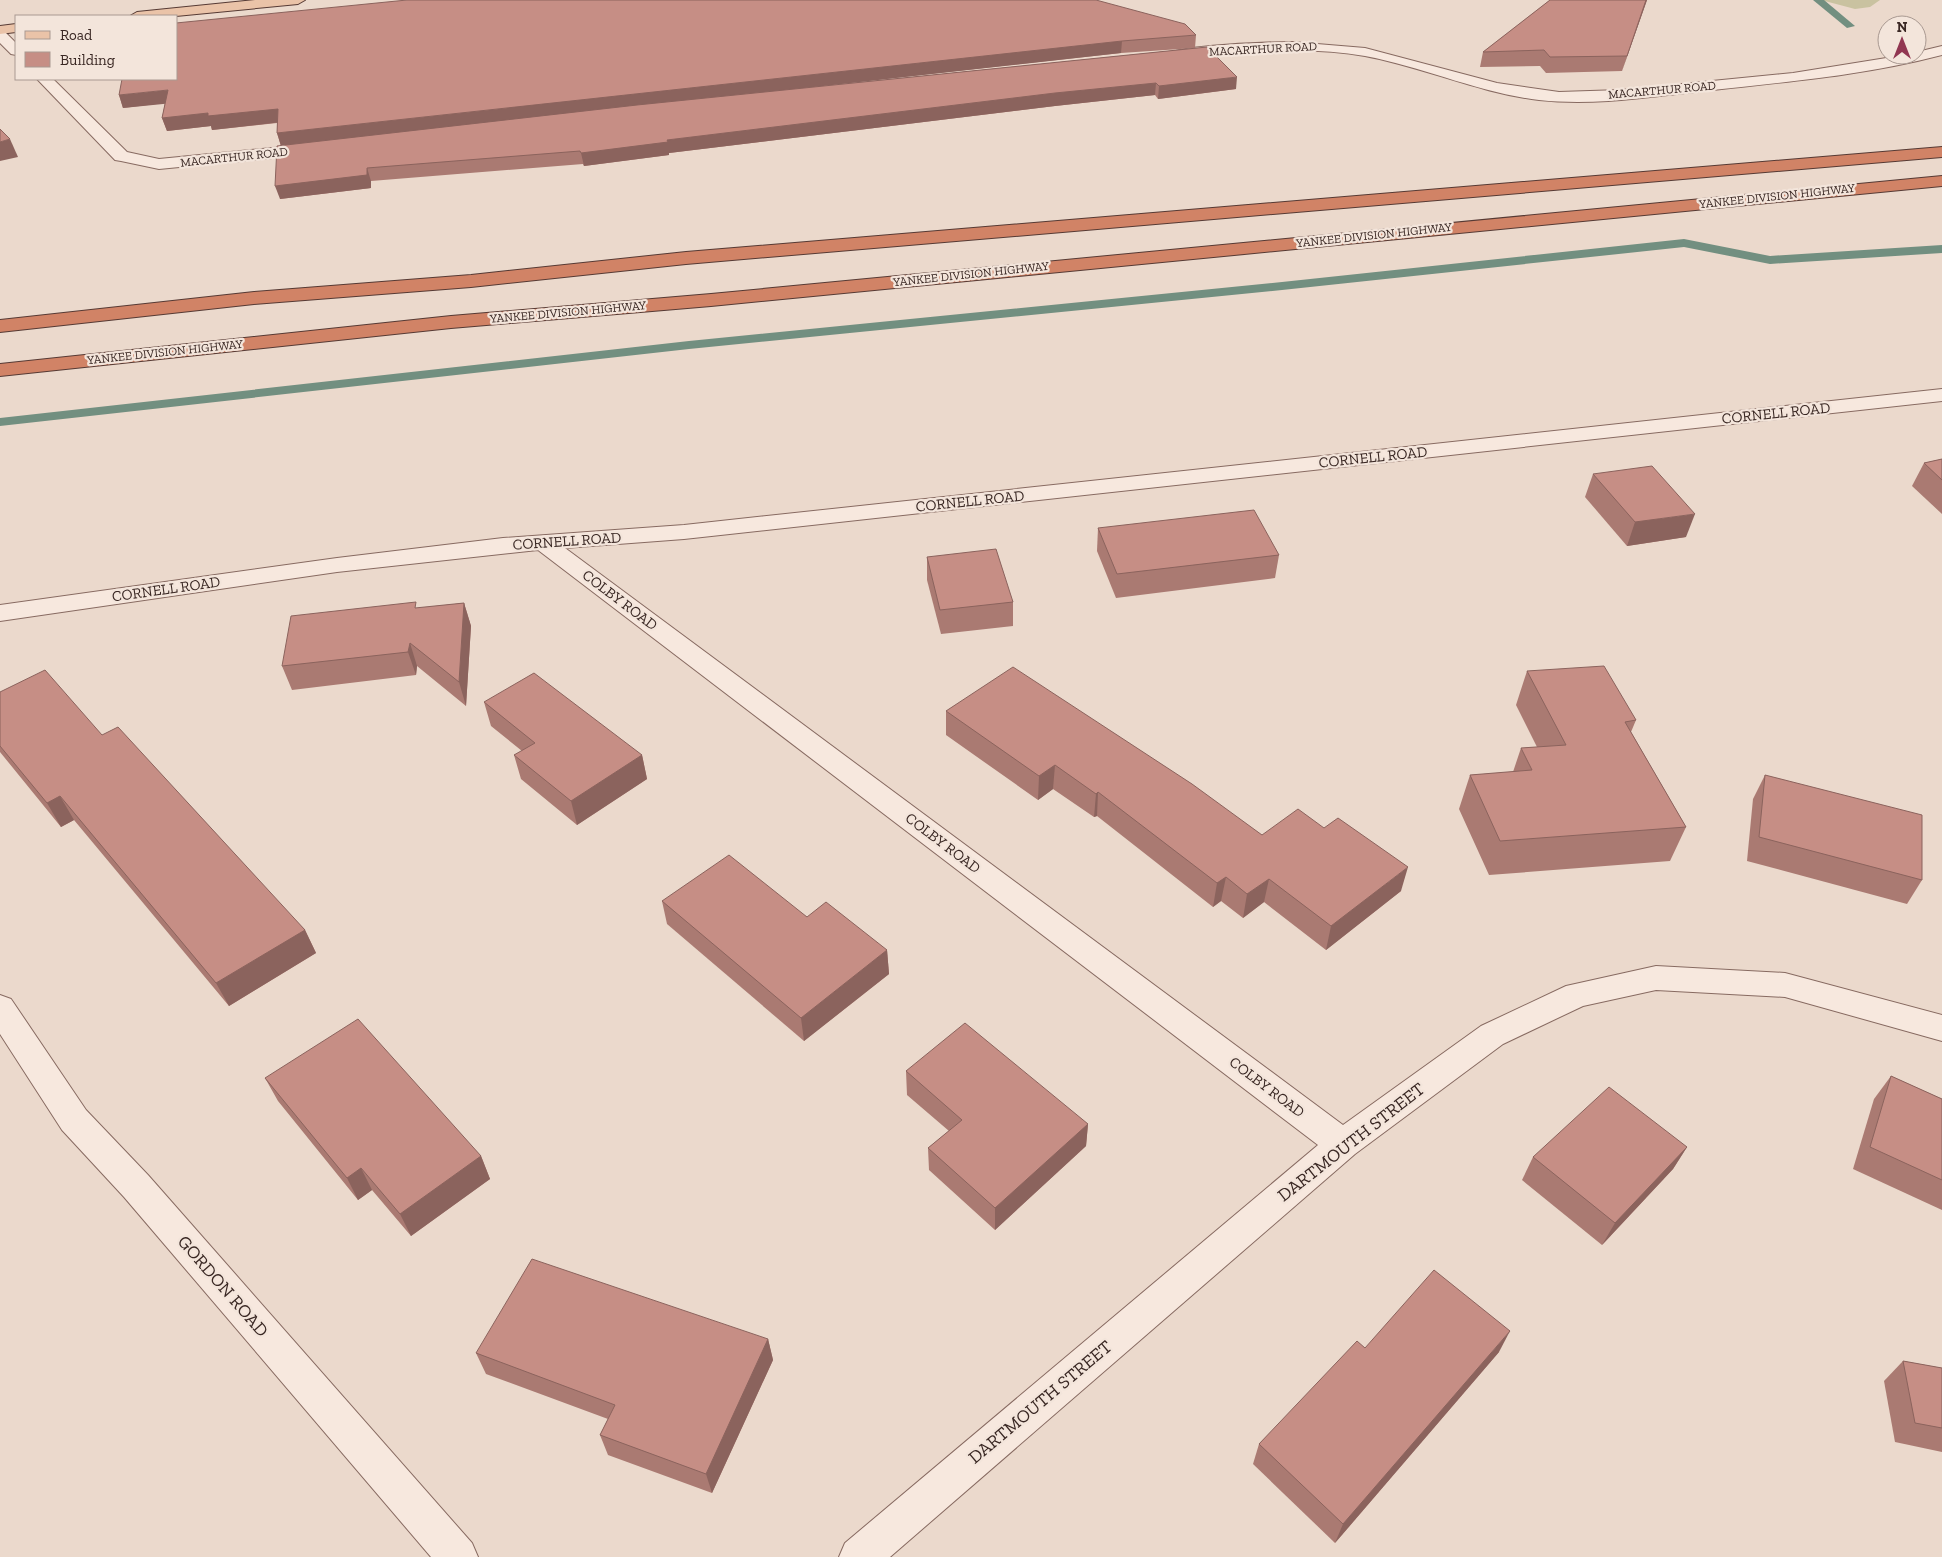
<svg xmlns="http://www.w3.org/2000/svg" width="1942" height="1557" viewBox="0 0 1942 1557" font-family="'Zilla Slab',serif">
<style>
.green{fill:#c9c2a0}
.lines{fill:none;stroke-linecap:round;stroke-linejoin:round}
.stream{fill:#728f80;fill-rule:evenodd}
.minor-casing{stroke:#876a61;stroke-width:2}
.major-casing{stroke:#563a34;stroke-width:2}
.highway-casing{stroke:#563a34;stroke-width:2}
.minor{fill:#f7e8de;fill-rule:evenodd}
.major{fill:#eac3a8;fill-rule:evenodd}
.highway{fill:#d18366;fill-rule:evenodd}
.wall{fill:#aa7a72}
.shaded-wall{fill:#8b635d}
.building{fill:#c68e85;stroke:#8b635d}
.labels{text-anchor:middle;stroke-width:4.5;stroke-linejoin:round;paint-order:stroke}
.far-street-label{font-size:12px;fill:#392723;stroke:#f3e5db}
.street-label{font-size:15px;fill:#392723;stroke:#f3e5db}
.near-street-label{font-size:18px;fill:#392723;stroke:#f3e5db}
</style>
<rect width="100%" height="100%" fill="#ebd9cc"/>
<!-- green -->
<path class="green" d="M1821 0H1880L1870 7 1855 9Z"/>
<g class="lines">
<!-- stream -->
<g class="stream">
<path d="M1813 0H1824L1855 26 1847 28Z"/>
<path d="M1684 239 1770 256 1942 245V253L1770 264 1684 247 1282 290 689 349 0 426V418L689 341 1282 282Z"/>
</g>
<!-- minor casing -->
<g class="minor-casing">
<g id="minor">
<path d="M0 31 5 32 16 43V55L11 54 0 43Z"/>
<path d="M1293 42 1365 48 1497 83 1559 92 1621 90 1793 73 1905 55H1917V52L1942 46V55C1863 76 1783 82 1703 91 1649 97 1594 106 1539 100 1479 93 1424 67 1365 56 1302 45 1237 53 1174 59L1167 55C1173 45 1276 42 1293 42Z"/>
<path d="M37 79H53L127 152 159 159 314 144 320 145 322 149 320 153 314 154 159 169 121 161 115 160Z"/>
<path d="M1942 389V401L684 539 565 548 1343 1125 1481 1026 1566 986 1656 966 1785 973 1942 1015V1041L1785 997 1656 990 1583 1006 1503 1044 1355 1154 890 1557H839L845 1543 1318 1145 538 550 337 572 0 621V605L337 558 503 538 684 525Z"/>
<path d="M0 995 11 999 86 1110 148 1175 472 1543 478 1557H431L124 1197 62 1130 0 1034Z"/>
</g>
</g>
<!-- major casing -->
<g class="major-casing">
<g id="major">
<path d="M255 0H305L298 4 176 16H130L137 12Z"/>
<path d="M16 24V32L0 34V26Z"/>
</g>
</g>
<!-- highway casing -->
<g class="highway-casing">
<g id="highway">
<path d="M1942 147V157L686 264 471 287 254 304 0 332V320L254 292 471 275 686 252Z"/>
<path d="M1942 176V186L711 306 451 328 0 376V364L451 316 711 294Z"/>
</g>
</g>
<!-- minor -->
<use href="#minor" class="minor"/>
<!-- major -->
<use href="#major" class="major"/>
<!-- highway -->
<use href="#highway" class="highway"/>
</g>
<!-- wall -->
<g class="wall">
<path d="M1550 0H1647L1622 71 1546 73 1540 66 1480 67 1483 52Z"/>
<path d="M1196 35 1195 48 1121 53 804 88 1207 47 1236 89 1158 99 1155 95 1055 106 669 153V155L584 166 583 164 371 181V188L280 199 281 146 277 133V123L212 130 211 126 167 131 162 118 165 103 123 108 119 95Z"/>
<path d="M1942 459V514L1912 486 1924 463Z"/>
<path d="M1593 474 1686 537 1627 546 1585 497Z"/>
<path d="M1098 528 1279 555 1275 578 1116 598 1097 551Z"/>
<path d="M927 557 1013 602V626L941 634 927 580Z"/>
<path d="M464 603 471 626 466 706 417 666 416 675 292 690 282 666 418 608Z"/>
<path d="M1527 671 1636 720 1631 732 1686 827 1670 861 1489 875 1459 809 1470 775 1513 772 1521 748 1537 747 1516 705Z"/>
<path d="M0 692 102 735 305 930 316 953 229 1006 74 820 61 827 0 752Z"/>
<path d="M484 702 642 755 647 779 577 825 521 779 514 755 522 751 491 726Z"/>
<path d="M946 711 1262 835 1401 891 1326 950 1264 902 1243 918 1221 901 1213 907 1097 816 1094 817 1053 789 1038 800 946 735Z"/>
<path d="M1765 775 1922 880 1907 904 1747 861 1753 799Z"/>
<path d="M662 901 807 917 887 950 889 974 804 1041 667 924Z"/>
<path d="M906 1071 1088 1124 1086 1146 995 1230 929 1170 928 1148 949 1131 907 1095Z"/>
<path d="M1891 1076 1942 1099V1210L1853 1169 1874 1099Z"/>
<path d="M265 1078 481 1156 490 1179 411 1236 372 1190 358 1200 278 1101Z"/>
<path d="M1687 1147 1673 1169 1602 1245 1522 1180 1533 1157Z"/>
<path d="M768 1339 773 1360 712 1493 608 1455 600 1435 608 1419 486 1374 476 1353Z"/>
<path d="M1365 1348 1499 1352 1335 1543 1253 1464 1259 1444Z"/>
<path d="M1903 1361 1942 1368V1452L1895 1442 1884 1381Z"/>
</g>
<!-- shaded-wall -->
<g class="shaded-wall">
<path d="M1646 0H1647L1622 71 1627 56Z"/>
<path d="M1122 41 1121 53 281 146 277 133Z"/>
<path d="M1237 77 1236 89 1158 99 1159 86Z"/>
<path d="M1156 83 1155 95 1055 106 669 153V155L584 166 581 153 667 140 1055 93Z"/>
<path d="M168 90 173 103 123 108 119 95Z"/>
<path d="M278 109 282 122 212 130 211 126 167 131 162 118 208 113Z"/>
<path d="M10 139 18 157 0 161V142Z"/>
<path d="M367 168 371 181V188L280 199 275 186Z"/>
<path d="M1695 514 1686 537 1627 546 1635 522Z"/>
<path d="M464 603 471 626 466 706 459 682Z"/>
<path d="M410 643 417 666 416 675 408 652Z"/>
<path d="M642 755 647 779 577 825 571 801Z"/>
<path d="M1055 765 1053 789 1038 800 1039 776Z"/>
<path d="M1098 792 1097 816 1094 817 1096 794Z"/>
<path d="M60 796 74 820 61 827 47 803Z"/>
<path d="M1408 867 1401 891 1326 950 1331 926Z"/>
<path d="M1226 877 1221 901 1213 907 1217 883Z"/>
<path d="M1269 879 1264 902 1243 918 1247 894Z"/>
<path d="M305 930 316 953 229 1006 216 983Z"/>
<path d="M887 950 889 974 804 1041 801 1018Z"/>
<path d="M1088 1124 1086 1146 995 1230V1208Z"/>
<path d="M1687 1147 1673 1169 1602 1245 1615 1223Z"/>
<path d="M481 1156 490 1179 411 1236 400 1214Z"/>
<path d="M361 1168 372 1190 358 1200 347 1178Z"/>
<path d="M1510 1331 1499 1352 1335 1543 1343 1524Z"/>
<path d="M768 1339 773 1360 712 1493 706 1474Z"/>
</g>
<!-- building -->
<g class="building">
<path d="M407 0H1096L1185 24 1196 35 1122 41 277 133 278 109 208 116V113L162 118 168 90 119 95 122 79H176V23Z"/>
<path d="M1550 0H1646L1627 56 1550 57 1544 50 1483 52Z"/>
<path d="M1207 47 1237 77 1159 86 1156 83 1055 93 667 140 668 142 581 153 580 151 367 168V175L275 186 277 146 637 105Z"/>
<path d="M0 129 10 139 0 142Z"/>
<path d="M1942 459V480L1924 463Z"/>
<path d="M1652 466 1695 514 1635 522 1593 474Z"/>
<path d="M1254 510 1279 555 1117 574 1098 528Z"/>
<path d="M996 549 1013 602 940 610 927 557Z"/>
<path d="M416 602 415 608 464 603 459 682 410 643 408 652 282 666 291 616Z"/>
<path d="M1604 666 1636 720 1625 722 1686 827 1500 841 1470 775 1532 770 1521 748 1566 745 1527 671Z"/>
<path d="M1013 667 1192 784 1262 835 1298 809 1324 828 1338 818 1408 867 1331 926 1269 879 1247 894 1226 877 1217 883 1098 792 1096 794 1055 765 1039 776 946 711Z"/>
<path d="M45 670 102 735 118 727 305 930 216 983 60 796 47 803 0 746V692Z"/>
<path d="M534 673 642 755 571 801 514 755 535 743 484 702Z"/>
<path d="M1765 775 1922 815V880L1759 837Z"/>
<path d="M729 855 807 917 826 902 887 950 801 1018 662 901Z"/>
<path d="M358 1019 481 1156 400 1214 361 1168 347 1178 265 1078Z"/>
<path d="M965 1023 1088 1124 995 1208 928 1148 962 1120 906 1071Z"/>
<path d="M1891 1076 1942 1099V1180L1870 1147Z"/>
<path d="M1609 1087 1687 1147 1615 1223 1533 1157Z"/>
<path d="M532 1259 768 1339 706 1474 600 1435 615 1405 476 1353Z"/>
<path d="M1434 1270 1510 1331 1343 1524 1259 1444 1357 1341 1365 1348Z"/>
<path d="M1903 1361 1942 1368V1428L1915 1423Z"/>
</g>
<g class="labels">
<!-- far-street labels -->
<g class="far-street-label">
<text transform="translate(1263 49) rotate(-3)" y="4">MACARTHUR ROAD</text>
<text transform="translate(1662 90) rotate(-5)" y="4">MACARTHUR ROAD</text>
<text transform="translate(234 157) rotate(-6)" y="4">MACARTHUR ROAD</text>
<text transform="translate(1777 196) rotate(-6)" y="4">YANKEE DIVISION HIGHWAY</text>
<text transform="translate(1374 235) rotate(-6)" y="4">YANKEE DIVISION HIGHWAY</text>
<text transform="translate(971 274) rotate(-6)" y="4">YANKEE DIVISION HIGHWAY</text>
<text transform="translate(568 312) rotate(-5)" y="4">YANKEE DIVISION HIGHWAY</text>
<text transform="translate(165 352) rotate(-6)" y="4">YANKEE DIVISION HIGHWAY</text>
</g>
<!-- street labels -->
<g class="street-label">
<text transform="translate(1776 413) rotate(-6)" y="5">CORNELL ROAD</text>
<text transform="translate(1373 457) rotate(-6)" y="5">CORNELL ROAD</text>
<text transform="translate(970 501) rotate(-6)" y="5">CORNELL ROAD</text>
<text transform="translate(567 541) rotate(-4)" y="5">CORNELL ROAD</text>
<text transform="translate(166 589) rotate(-8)" y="5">CORNELL ROAD</text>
<text transform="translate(620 600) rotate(37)" y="5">COLBY ROAD</text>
<text transform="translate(943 843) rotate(37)" y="5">COLBY ROAD</text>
<text transform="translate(1267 1087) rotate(37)" y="5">COLBY ROAD</text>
</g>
<!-- near-street labels -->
<g class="near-street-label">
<text transform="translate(1351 1142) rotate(-38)" y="6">DARTMOUTH STREET</text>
<text transform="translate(223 1286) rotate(49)" y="6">GORDON ROAD</text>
<text transform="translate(1040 1402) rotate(-40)" y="6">DARTMOUTH STREET</text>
</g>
</g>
<!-- legend -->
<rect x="15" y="15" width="162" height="65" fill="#f3e5db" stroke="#a99991"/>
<rect x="25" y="31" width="25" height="8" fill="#eac3a8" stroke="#a99991"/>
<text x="60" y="40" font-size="15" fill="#392723">Road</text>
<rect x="25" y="52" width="25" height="15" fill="#c68e85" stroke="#a99991"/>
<text x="60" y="65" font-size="15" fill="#392723">Building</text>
<!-- north arrow -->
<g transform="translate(1902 40)"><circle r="24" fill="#f3e5db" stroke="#a99991"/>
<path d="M0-4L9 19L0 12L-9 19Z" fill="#913651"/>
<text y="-8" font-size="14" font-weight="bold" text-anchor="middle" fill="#392723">N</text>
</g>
</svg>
